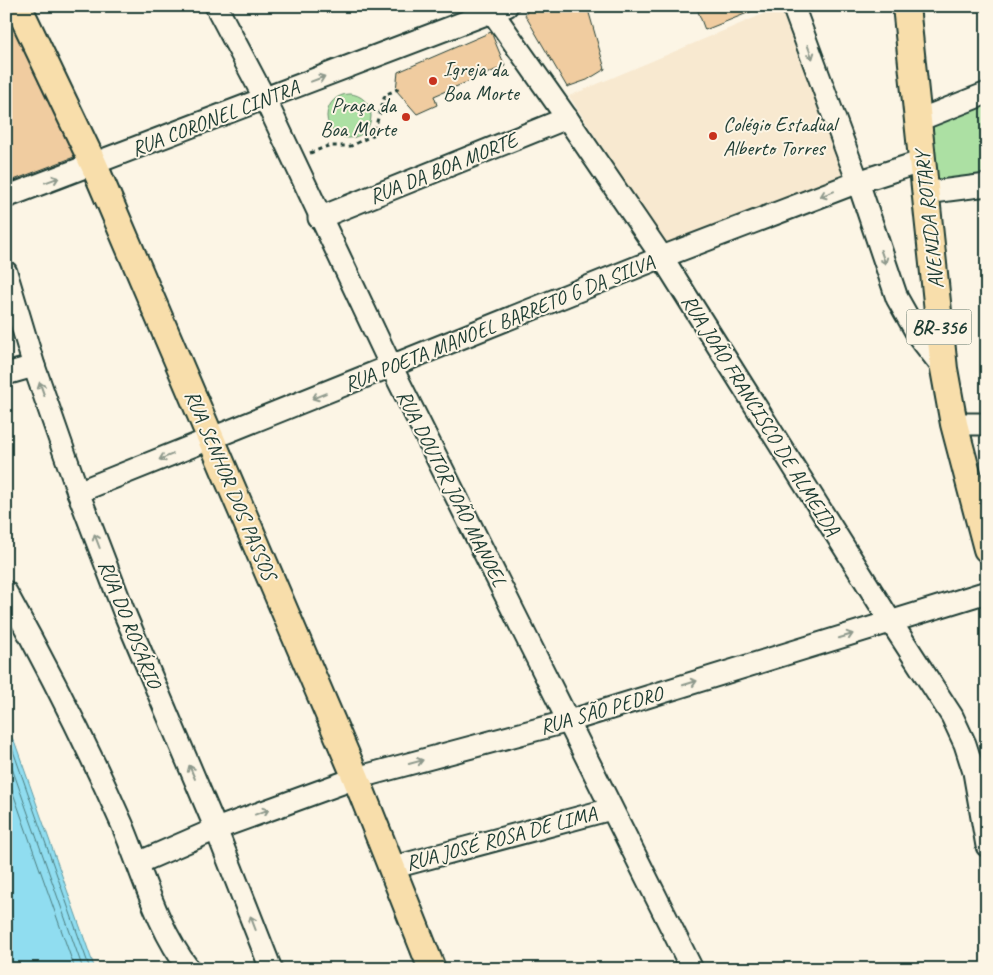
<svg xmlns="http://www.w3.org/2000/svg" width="993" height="975" viewBox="0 0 993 975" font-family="Caveat,sans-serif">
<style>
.built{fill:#f8e9d0}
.green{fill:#ace0a3;stroke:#668e6c}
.water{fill:#90ddf0;stroke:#639da5}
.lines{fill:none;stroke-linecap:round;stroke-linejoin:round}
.shore{stroke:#4c7d7f;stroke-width:1}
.building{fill:#f0cca0;stroke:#1f3d34}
.minor-casing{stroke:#1f3d34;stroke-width:25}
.major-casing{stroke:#1f3d34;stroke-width:30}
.path{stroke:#1f3d34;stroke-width:3;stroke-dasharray:4 4;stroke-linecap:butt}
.minor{stroke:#fcf5e5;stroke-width:21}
.major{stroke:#f8deab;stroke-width:26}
.oneway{stroke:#8e998c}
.poi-dot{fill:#c8321e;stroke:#fcf5e5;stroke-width:2}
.labels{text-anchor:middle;stroke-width:4;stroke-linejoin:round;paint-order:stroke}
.shield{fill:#fcf5e5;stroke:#617469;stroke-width:1}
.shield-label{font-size:20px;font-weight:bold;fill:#1f3d34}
.poi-label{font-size:21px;fill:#1f3d34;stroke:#fcf5e5;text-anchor:start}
.street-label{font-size:21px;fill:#1f3d34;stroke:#fcf5e5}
</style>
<rect width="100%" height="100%" fill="#fcf5e5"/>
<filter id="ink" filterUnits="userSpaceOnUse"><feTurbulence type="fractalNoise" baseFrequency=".02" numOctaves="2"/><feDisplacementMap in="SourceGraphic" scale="10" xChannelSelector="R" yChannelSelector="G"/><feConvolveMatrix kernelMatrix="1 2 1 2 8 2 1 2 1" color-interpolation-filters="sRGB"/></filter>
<g filter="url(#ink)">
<!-- built -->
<path class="built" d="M780 7 847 176 667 247 569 96Z"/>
<!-- green -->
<g class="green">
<circle cx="349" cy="116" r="22"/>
<path d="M987 102V183L927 189 921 127Z"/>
</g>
<!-- water -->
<path class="water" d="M6 729 15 743 95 969H6Z"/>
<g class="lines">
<!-- shore -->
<g class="shore">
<path d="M6 738 11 745 90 969"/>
<path d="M6 751 83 969"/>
<path d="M6 773 75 969"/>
</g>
</g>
<!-- building -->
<g class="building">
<path d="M6 6 82 154 6 183Z"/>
<path d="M587 6 605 69 587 80 567 87 525 15 531 6Z"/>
<path d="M696 6H765L705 30Z"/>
<path d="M491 32 505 66 434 96 437 105 417 114 396 90 398 72Z"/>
</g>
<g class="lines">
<!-- minor casing -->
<g class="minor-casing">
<g id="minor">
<path d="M216 6 265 99 391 366 692 969"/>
<path d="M488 6 567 118 662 257 891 622 952 716 965 744 974 772 987 846"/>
<path d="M793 6 858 182 897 298 919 337 944 369"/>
<path d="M919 120 987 93"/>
<path d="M925 193 987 185"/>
<path d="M6 197 507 6"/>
<path d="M319 218 567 118"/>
<path d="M6 272 34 366 78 492 124 612 216 829 271 969"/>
<path d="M6 374 34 366"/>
<path d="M954 424H987"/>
<path d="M78 492 662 257 858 182 923 161"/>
<path d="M6 592C48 668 87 745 122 824 142 871 157 928 189 969"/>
<path d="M138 863 216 829 356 778 569 721 987 592"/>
<path d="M391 868 611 809"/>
</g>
</g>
<!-- major casing -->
<g class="major-casing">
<g id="major">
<path d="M18 6 94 165 356 778 432 969"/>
<path d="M906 6 944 369 954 424 987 549"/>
</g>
</g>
<!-- path -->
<path class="path" d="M310 153 328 146H351L373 135 385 95 400 88"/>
<!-- minor -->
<use href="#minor" class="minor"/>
<!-- major -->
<use href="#major" class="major"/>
</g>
<!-- one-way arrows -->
<defs><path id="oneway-shaft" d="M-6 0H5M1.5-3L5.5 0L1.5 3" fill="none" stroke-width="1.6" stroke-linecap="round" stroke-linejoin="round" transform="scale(1.25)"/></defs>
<g class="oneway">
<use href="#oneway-shaft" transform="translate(810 52) rotate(70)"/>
<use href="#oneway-shaft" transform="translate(318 79) rotate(-21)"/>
<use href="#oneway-shaft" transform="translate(52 180) rotate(-20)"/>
<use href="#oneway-shaft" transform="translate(827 194) rotate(159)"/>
<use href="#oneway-shaft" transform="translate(883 257) rotate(71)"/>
<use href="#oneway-shaft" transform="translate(42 389) rotate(-109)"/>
<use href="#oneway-shaft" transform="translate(319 396) rotate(158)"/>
<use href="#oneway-shaft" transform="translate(166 457) rotate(158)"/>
<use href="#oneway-shaft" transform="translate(97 541) rotate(-111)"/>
<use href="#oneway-shaft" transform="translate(846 636) rotate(-17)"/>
<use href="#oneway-shaft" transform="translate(690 683) rotate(-17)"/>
<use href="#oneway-shaft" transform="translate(416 762) rotate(-15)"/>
<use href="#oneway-shaft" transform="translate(192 772) rotate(-113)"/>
<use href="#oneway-shaft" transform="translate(262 812) rotate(-20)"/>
<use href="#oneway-shaft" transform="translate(253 923) rotate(-111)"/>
</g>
</g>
<!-- markers -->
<g class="poi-dot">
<circle cx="433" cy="81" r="5"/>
<circle cx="406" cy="117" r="5"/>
<circle cx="713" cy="136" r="5"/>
</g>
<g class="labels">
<!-- shield labels -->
<rect class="shield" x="906.5" y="309.5" width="65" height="35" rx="4"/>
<g class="shield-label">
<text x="939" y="334">BR-356</text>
</g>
<!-- poi labels -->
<g class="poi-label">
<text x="443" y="76">Igreja da<tspan x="443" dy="24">Boa Morte</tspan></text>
<text x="396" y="112" text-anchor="end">Praça da<tspan x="396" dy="24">Boa Morte</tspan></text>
<text x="723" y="131">Colégio Estadual<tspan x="723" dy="24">Alberto Torres</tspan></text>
</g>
<!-- street labels -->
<g class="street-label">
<text transform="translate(215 118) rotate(-21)" y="7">RUA CORONEL CINTRA</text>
<text transform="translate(443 168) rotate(-22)" y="7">RUA DA BOA MORTE</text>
<text transform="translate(929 220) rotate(-96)" y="7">AVENIDA ROTARY</text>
<text transform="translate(499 323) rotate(-22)" y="7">RUA POETA MANOEL BARRETO G DA SILVA</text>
<text transform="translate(761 415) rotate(58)" y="7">RUA JOÃO FRANCISCO DE ALMEIDA</text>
<text transform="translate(231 485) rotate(67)" y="7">RUA SENHOR DOS PASSOS</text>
<text transform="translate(452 488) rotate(63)" y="7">RUA DOUTOR JOÃO MANOEL</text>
<text transform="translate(130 624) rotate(68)" y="7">RUA DO ROSÁRIO</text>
<text transform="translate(601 710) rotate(-16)" y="7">RUA SÃO PEDRO</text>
<text transform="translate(501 838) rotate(-15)" y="7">RUA JOSÉ ROSA DE LIMA</text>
</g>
</g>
<!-- margin -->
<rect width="993" height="975" fill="none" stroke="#fcf5e5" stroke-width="25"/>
<rect x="12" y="12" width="968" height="950" fill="none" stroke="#1f3d34" stroke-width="2" filter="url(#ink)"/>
</svg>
